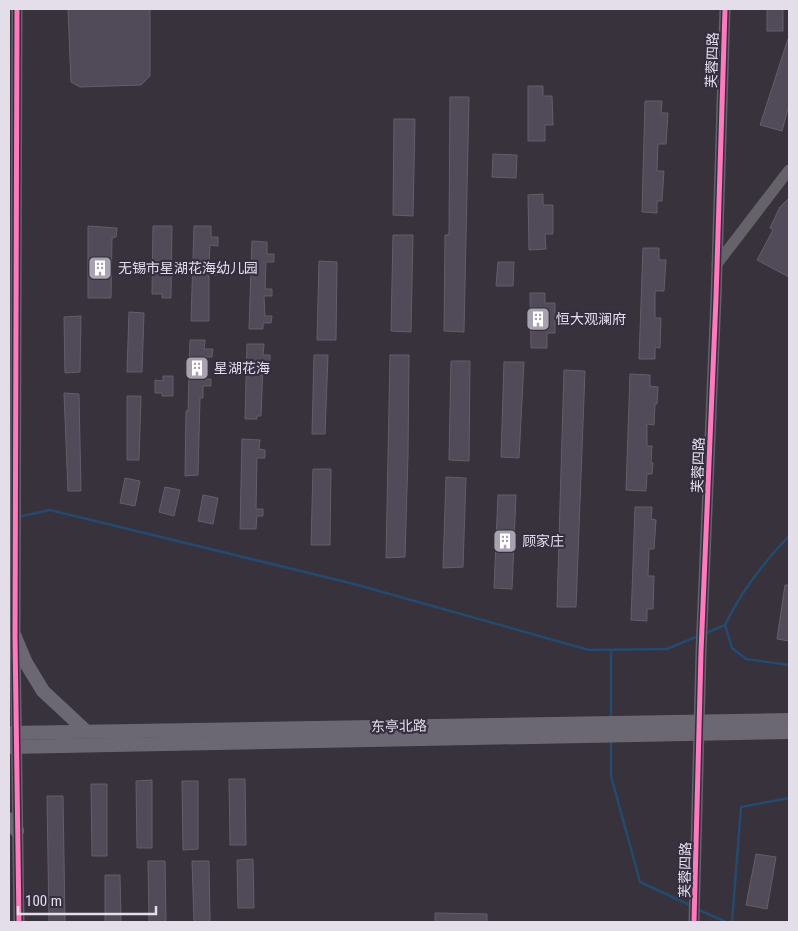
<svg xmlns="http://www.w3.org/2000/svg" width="798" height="931" viewBox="0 0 798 931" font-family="'Roboto Condensed','Noto Sans SC',sans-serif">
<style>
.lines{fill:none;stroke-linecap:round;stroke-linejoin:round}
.stream{stroke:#254a6f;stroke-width:2.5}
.building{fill:#514a58;stroke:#635f67}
.minor{stroke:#66626a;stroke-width:11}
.major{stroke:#6b6873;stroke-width:14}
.cycleway-casing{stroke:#362e40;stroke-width:8}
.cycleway{stroke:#fd7abc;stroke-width:5}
.labels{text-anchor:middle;stroke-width:4.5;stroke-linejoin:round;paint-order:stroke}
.street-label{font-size:14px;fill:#e3deea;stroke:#362e40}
.poi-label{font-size:14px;fill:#e3deea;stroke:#362e40;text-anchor:start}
</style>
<rect width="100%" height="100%" fill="#37323c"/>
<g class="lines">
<!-- stream -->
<g class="stream">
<path d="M18 517 50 510 354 584 589 650 667 649 698 636"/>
<path d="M725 625C740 594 765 561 789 536"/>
<path d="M706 633 725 625 732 648 746 659 789 665"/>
<path d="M611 718V650"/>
<path d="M611 741V776L640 882 692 906"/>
<path d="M699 910 726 922"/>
<path d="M732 922 741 807 789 798"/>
</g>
</g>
<!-- building -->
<g class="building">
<path d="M68 9H150V76L141 85 80 87 71 82Z"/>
<rect x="767" y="9" width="16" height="22"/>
<path d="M788 39H789V105L782 131 760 125Z"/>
<path d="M528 86H543V96H552L553 125H545V141H528Z"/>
<path d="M450 97H469L464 332 444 331 445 235H449Z"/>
<path d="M645 101H662L661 113H668L666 144H658L657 171H664L662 201H657V213L642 212Z"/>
<path d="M394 119H415L413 216 393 215Z"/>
<path d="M493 154 517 155 516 178 492 177Z"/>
<path d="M543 194V205H553V234H545L546 249 529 250 528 195Z"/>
<path d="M789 198V277L757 260 773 230 770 228 780 207Z"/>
<path d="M88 226 117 228 116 237 112 238 111 298H88Z"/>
<path d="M153 226H172L171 298H162V294H152Z"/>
<path d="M194 226H211V237H218V246L210 245 209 267 217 268V275H209V321H191Z"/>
<path d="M393 235H413L411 332 391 331Z"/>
<path d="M252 241 267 242V254H274V262H266L265 289H272V296H264L265 316H272L271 323H263V329H249Z"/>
<path d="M643 248H659V260H666L664 291H655V318H661L660 348 655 347V359H639Z"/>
<path d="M319 261 337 262 336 340H317Z"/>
<path d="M498 262H514L513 286H496Z"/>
<path d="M530 293H545V303H555V333H547V348H531Z"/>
<path d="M129 312 144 313 142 372H127Z"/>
<path d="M81 316 80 372 65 373 64 317Z"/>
<path d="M190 340H205L204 349H213L212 357H204V379H211V386H203V398H200L198 475 185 476 186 411H188Z"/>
<path d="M247 344H264L263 355H270V364L263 363 261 416H257V419H245Z"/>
<path d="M314 355H328L325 434H312Z"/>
<path d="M390 355H409L408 455 405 557 386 558Z"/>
<path d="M451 361H470L469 461 449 460Z"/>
<path d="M504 362H524L519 458 501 457Z"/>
<path d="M564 370 585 371 576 607H557Z"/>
<path d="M630 374 650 375V386L658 387 657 404H655L654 425 647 424V446H652L651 463H653L652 474H647L646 491 626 490Z"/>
<path d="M163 376H173V396H162V393H155V380L163 381Z"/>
<path d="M64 393 79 394 81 491H68Z"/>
<path d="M127 396H141L139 460H127Z"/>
<path d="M242 439 260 440 259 449 265 450V458H257L256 509H263V516H257L256 529H240Z"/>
<path d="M313 469H331L330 545H311Z"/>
<path d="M446 477 466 478 463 567 443 568Z"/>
<path d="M125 478 140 481 135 506 120 503Z"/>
<path d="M165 487 180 490 174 516 159 512Z"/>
<path d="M203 495 218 498 213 524 198 521Z"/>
<path d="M498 495H516L512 589 494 588Z"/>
<path d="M635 507H652L651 519 656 520 654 549H649L648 576H654L653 609H647V621L631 620Z"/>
<path d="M785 585H789V641L777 639Z"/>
<path d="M229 779H245L246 845H230Z"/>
<path d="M152 780V848H137L136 781Z"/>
<path d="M182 781H198V849L183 850Z"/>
<path d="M91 784H107V856H92Z"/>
<path d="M47 796H63L65 922H49Z"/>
<path d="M756 854 776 857 767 909 746 905Z"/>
<path d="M253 859 254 908H238L237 860Z"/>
<path d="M148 861H165L166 922H149Z"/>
<path d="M192 861H209L210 922H194Z"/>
<path d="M105 875H120L121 922H105Z"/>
<path d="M435 913 487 914V922H435Z"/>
</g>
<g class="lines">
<!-- minor -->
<g class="minor">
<path d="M17 9 15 637 19 922"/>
<path d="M717 264 789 170"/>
<path d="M694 922 701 652 716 298 725 9"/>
</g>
<!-- major -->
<g class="major">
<path d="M15 637 26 663 43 691 87 732"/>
<path d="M9 655 15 637"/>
<path d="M9 733 789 720"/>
<path d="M9 747 789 732"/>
<path d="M9 819 17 831"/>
</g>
<!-- cycleway casing -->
<g class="cycleway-casing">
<g id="cycleway">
<path d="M17 9 15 637 19 922"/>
<path d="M694 922 701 652 716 298 725 9"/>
</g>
</g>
<!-- cycleway -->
<use href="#cycleway" class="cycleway"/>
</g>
<!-- icons -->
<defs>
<g id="building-square" transform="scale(1.25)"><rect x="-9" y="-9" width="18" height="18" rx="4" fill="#a7a2ad" stroke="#362e40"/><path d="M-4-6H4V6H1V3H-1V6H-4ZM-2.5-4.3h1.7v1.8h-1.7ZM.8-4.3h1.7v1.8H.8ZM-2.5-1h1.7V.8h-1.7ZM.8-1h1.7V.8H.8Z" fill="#fff"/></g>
</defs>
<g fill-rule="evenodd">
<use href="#building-square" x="100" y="268"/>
<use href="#building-square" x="538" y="319"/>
<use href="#building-square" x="197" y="368"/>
<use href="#building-square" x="505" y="541"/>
</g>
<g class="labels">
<!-- street labels -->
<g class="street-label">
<text transform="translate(712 60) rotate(-88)" y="5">芙蓉四路</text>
<text transform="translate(698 465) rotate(-88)" y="5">芙蓉四路</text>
<text transform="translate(399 726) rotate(-1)" y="5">东亭北路</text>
<text transform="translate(685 870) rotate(-89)" y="5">芙蓉四路</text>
</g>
<!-- poi labels -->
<g class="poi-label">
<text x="118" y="273">无锡市星湖花海幼儿园</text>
<text x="556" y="324">恒大观澜府</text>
<text x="214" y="373">星湖花海</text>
<text x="522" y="546">顾家庄</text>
</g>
</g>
<!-- border -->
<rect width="798" height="931" fill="none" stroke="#e3deea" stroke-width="20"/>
<!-- scale -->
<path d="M18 906v8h138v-8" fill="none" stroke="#e3deea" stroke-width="2.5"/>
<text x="25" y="906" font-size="15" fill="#e3deea" stroke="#362e40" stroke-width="4" paint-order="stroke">100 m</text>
</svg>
